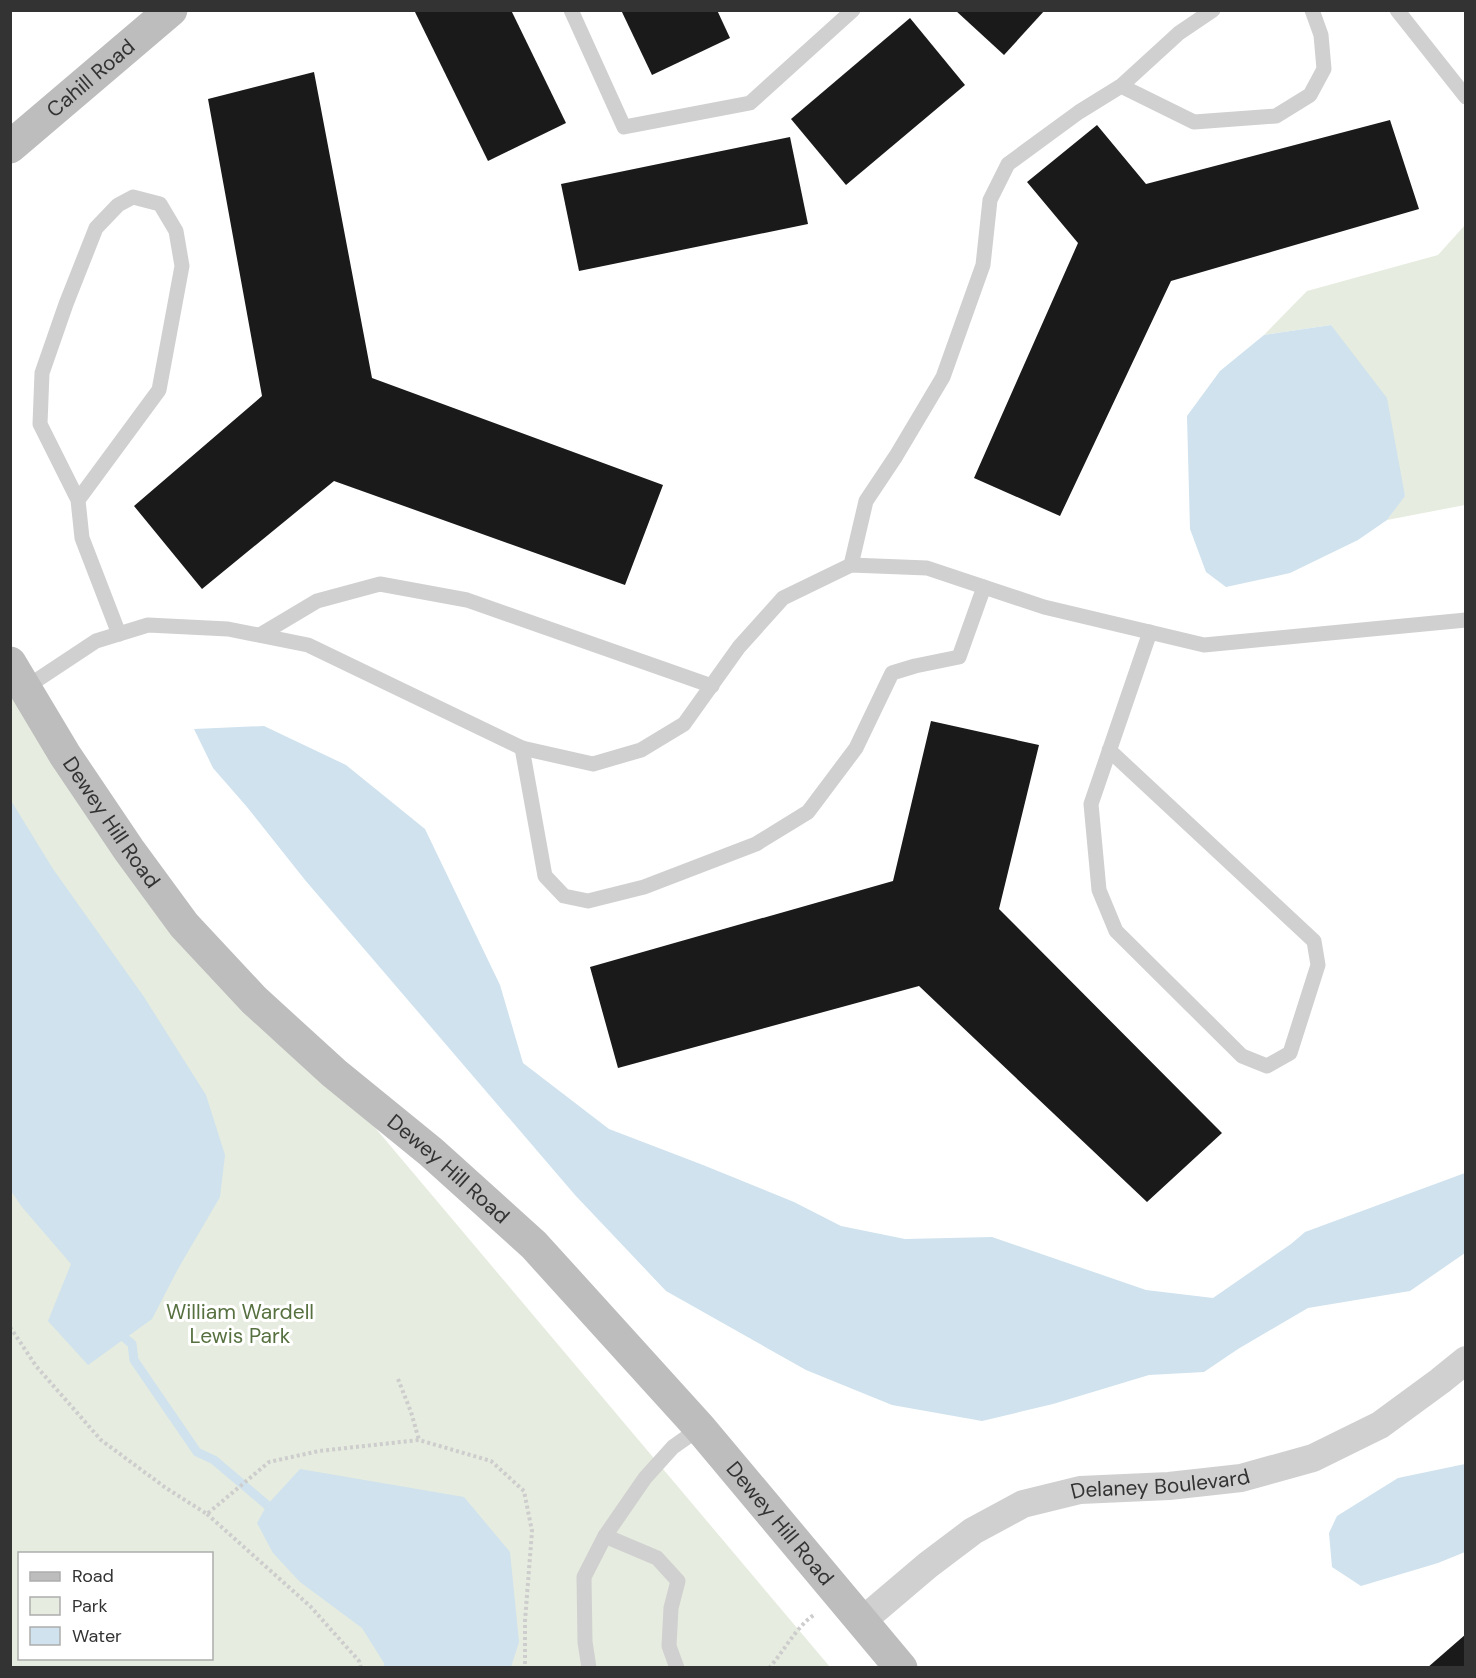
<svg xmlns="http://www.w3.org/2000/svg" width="1476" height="1678" viewBox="0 0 1476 1678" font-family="'DM Sans',sans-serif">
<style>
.green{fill:#e6ecdf;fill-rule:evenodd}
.water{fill:#cfe2ee}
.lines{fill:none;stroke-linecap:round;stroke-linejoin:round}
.stream{stroke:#cfe2ee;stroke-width:9}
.building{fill:#1a1a1a}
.path{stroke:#cdcdcd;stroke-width:4;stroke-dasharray:3 3;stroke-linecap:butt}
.lane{stroke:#d0d0d0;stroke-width:15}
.street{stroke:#d0d0d0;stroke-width:28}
.secondary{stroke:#bdbdbd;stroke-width:33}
.labels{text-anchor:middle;stroke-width:6;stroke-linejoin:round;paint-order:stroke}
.street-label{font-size:21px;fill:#333;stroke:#fff}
.park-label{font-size:21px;fill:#56703f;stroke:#fff}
</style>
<rect width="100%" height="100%" fill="#fff"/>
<!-- green -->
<g class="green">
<path d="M1465 225V505L1387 520 1405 495 1331 325 1264 335 1307 291 1438 255Z"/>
<path d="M11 696 830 1667H11ZM20 1554H212V1658H20Z"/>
</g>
<!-- water -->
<g class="water">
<path d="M1331 325 1387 398 1405 496 1387 520 1358 540 1290 573 1226 587 1206 572 1190 529 1187 416 1220 371 1264 335Z"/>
<path d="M264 726 346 765 425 829 500 985 523 1063 609 1129 703 1165 794 1202 841 1226 905 1239 992 1237 1146 1290 1213 1298 1291 1244 1305 1232 1465 1173V1253L1410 1291 1308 1308 1238 1349 1204 1372 1149 1375 1053 1404 982 1421 892 1405 806 1370 666 1291 575 1195 305 880 247 807 213 768 194 729Z"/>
<path d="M10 799 53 869 144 997 206 1095 225 1155 220 1197 179 1267 152 1319 88 1365 48 1321 71 1264 22 1207 11 1191Z"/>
<path d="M1465 1464V1552L1438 1563 1361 1586 1332 1567 1329 1533 1337 1516 1398 1478Z"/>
<path d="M300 1469 464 1497 510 1552 519 1642 511 1667H384V1663L362 1628 300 1582 273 1553 257 1523 267 1505Z"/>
</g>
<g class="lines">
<!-- stream -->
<path class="stream" d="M126 1339 132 1344 134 1360 197 1452 214 1460 267 1505"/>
</g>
<!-- building -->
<g class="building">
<path d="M414 10H511L566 123 488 161Z"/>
<path d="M621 10H717L730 38 652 75Z"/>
<path d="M955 10H1045L1004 55Z"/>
<path d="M910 18 965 85 846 185 791 119Z"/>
<path d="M314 72 372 378 663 485 625 585 334 481 202 589 134 506 262 396 208 99Z"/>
<path d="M1390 120 1419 209 1171 281 1060 516 974 478 1078 243 1027 182 1097 125 1146 184Z"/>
<path d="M790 137 808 224 579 271 561 184Z"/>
<path d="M931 721 1039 745 999 909 1222 1133 1147 1202 919 986 618 1068 590 967 893 881Z"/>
<path d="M1466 1634V1668H1427Z"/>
</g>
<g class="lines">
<!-- path -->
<g class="path">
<path d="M10 1327 36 1366 101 1440 166 1488 207 1514 269 1462 319 1451 419 1440 491 1461 524 1491 532 1531 525 1621V1668"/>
<path d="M398 1379 411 1412 419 1440"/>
<path d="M207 1514 310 1606 359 1661 361 1668"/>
<path d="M769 1668C785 1650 795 1628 815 1614"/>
</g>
<!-- lane -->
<g class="lane">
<path d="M571 10 624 127 750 103 853 10"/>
<path d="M1397 10 1466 97"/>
<path d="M1121 86 1194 122 1276 116 1310 95 1324 69 1321 35 1312 10"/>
<path d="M78 500 159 390 182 266 176 231 160 204 133 197 118 205 96 228 66 304 42 373 40 424 78 500 82 538 119 634"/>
<path d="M851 565 866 501 896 456 943 377 983 265 990 200 1008 164 1079 112 1121 86 1179 33 1213 10"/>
<path d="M260 635 317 601 380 584 467 600 712 686"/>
<path d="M25 688 96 641 148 625 228 629 308 645 522 748 593 764 641 750 684 724 739 647 783 598 851 565 927 568 1044 607 1204 645 1466 620"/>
<path d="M522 748 545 876 564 896 588 901 644 887 756 844 808 812 856 748 892 673 915 666 959 657 984 587"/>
<path d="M1109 750 1314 941 1318 965 1290 1053 1267 1066 1242 1056 1116 931 1099 890 1091 804 1150 632"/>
<path d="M605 1536 657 1558 678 1581 671 1608 669 1646 677 1668"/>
<path d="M589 1668 585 1642 584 1577 605 1536 645 1478 673 1447 700 1428"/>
</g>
<!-- street -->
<path class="street" id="s1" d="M862 1621 928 1565 973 1531 1023 1504 1080 1490 1169 1486 1241 1478 1313 1458 1380 1425 1440 1381 1466 1360"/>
<!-- secondary -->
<g class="secondary">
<path id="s2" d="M10 147 171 10"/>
<path id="s3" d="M10 663 65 755 129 850 184 925 254 1000 334 1073 431 1152 534 1245 700 1428 901 1668"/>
</g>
</g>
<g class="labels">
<!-- street labels -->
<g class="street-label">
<text dy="7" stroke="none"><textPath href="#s2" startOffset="106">Cahill Road</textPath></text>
<text dy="7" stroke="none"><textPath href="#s3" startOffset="189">Dewey Hill Road</textPath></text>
<text dy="7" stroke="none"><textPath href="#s3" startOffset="675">Dewey Hill Road</textPath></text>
<text dy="7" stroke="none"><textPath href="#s1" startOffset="339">Delaney Boulevard</textPath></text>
<text dy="7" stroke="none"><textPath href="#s3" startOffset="1161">Dewey Hill Road</textPath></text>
</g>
<!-- park labels -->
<g class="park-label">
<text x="240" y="1319">William Wardell<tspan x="240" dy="24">Lewis Park</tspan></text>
</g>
</g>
<!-- border -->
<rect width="1476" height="1678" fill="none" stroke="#333333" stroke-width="24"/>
<!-- legend -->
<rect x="18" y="1552" width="195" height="108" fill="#ffffff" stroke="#adadad" stroke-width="1.5"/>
<rect x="30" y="1572" width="30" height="9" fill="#bdbdbd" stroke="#adadad" stroke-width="1.5"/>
<text x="72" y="1582" font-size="18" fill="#333333">Road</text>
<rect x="30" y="1597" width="30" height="18" fill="#e6ecdf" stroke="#adadad" stroke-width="1.5"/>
<text x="72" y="1612" font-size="18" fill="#333333">Park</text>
<rect x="30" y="1627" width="30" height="18" fill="#cfe2ee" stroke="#adadad" stroke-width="1.5"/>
<text x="72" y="1642" font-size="18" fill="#333333">Water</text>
</svg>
